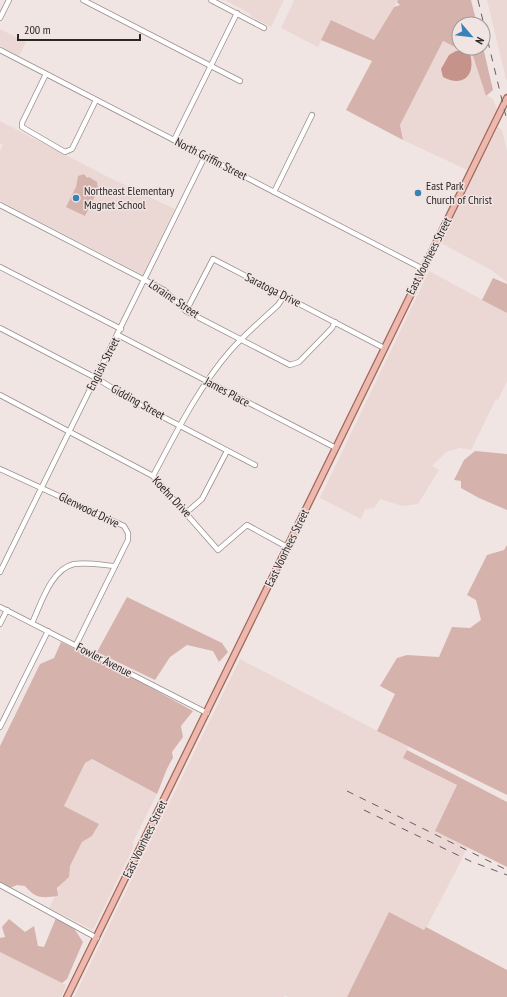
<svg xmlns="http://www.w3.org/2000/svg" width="507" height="997" viewBox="0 0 507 997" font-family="'PT Sans Narrow',sans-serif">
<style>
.built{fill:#ebd8d4}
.green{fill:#d5b3ac}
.water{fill:#c59389}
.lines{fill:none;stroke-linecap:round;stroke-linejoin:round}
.minor-casing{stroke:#988e8c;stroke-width:6}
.major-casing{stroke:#a2675b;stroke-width:8}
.minor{stroke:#fff;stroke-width:4.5}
.major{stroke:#edb8ad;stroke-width:5.5}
.rail{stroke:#645e5d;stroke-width:1;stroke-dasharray:7 7;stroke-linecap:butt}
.poi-dot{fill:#3882b6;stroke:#f0e5e3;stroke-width:1.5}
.labels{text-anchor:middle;stroke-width:3;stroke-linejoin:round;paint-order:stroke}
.street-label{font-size:12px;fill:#2c2827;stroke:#f0e5e3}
.poi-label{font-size:12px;fill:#2c2827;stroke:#f0e5e3;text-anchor:start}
</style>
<rect width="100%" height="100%" fill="#f0e5e3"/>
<!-- built -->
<g class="built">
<path d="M225 0H284L271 27 250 16 251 14Z"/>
<path d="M293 0H398L374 40 332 20 318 47 281 28 294 1Z"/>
<path d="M487 0H507V80L506 79Z"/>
<path d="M0 29 26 42 19 56 0 46Z"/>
<path d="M443 41 473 56 486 95 493 99 497 110 467 170 403 140 400 125Z"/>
<path d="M0 121 110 178 175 209 143 275 0 201V151L3 145 0 143Z"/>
<path d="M498 127 502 130 507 151V282L491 270 441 243 468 184Z"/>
<path d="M429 271 507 313V381L498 400 496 399 471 450 460 448 446 452 432 466 439 470 418 504 402 506 380 499 374 508 365 509 361 519 320 498Z"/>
<path d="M240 659 408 747 404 758 457 785 435 831 467 847 459 865 425 930 389 912 347 997H288L285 995 284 997H74Z"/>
<path d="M91 759 157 794 133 842V848L93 930 49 908 82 842 92 836 99 824 64 806 85 763Z"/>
<path d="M0 952 66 985 61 997H0Z"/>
</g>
<!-- green -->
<g class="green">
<path d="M398 0H471L477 24H459V48L483 47 493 90 486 96 473 56 443 41 400 125 403 140 346 110 372 61 321 40 331 20 374 40 394 7 400 5 397 2Z"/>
<path d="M84 174 87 178 89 177 97 182 98 190 85 216 66 207 76 187 78 176Z"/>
<path d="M493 278 507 284V313L482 300Z"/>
<path d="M475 451 507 454V510L479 498 461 488V481L454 480 464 460Z"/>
<path d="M507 545V795L377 731 395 694 380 686 397 658 407 655 439 657 452 627 470 628 481 620 476 600 467 595 487 555 504 550Z"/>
<path d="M127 597 222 643 228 652 219 662 213 651 187 645 170 657 155 680 97 652Z"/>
<path d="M61 642 139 681 193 711 181 726 183 737 172 752 173 758C165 770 163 781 157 794L92 759 85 763 64 806 99 824 92 836 82 842 70 866 69 877 57 888 58 896C42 898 36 899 25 886L17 885 10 888 0 882V746L40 664 54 658Z"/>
<path d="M407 750 507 802V867L435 831 457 785 403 758Z"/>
<path d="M389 912 424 930 426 927 507 970V997H347Z"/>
<path d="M56 918 73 927 83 942 67 979 62 983 0 952V938L5 937 2 927 9 919 25 932 34 926 38 946 44 947Z"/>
</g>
<!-- water -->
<path class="water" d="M456 51H462L470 54C476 75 463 88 443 77L441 69 449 55Z"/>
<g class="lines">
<!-- minor casing -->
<g class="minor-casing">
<g id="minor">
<path d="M83 0 240 81"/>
<path d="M211 0 264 28"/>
<path d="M0 18 9 0"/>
<path d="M0 50 423 269"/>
<path d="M46 74 22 123V127L65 152 72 149 96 100"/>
<path d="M174 140 237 13"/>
<path d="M274 192 312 115"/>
<path d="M0 205 164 290 186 311 290 365 299 362 332 328 335 322"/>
<path d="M0 267 121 329"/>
<path d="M186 311 213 259 384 348"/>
<path d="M0 328 96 378 142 406 255 465"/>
<path d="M118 335 336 448"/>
<path d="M0 395 153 476 218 550 247 525 287 547"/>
<path d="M0 469 124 526 128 533V540L76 645"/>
<path d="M153 476C176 433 198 388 230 351 245 334 262 320 278 305L284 296"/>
<path d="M187 512 202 499 227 451"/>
<path d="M0 572 205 156"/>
<path d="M0 607 207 713"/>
<path d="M32 623C41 604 51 569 74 564 87 562 102 565 115 566"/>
<path d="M0 624 7 610"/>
<path d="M0 727 48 631"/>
<path d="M0 885 97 938"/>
</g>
</g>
<!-- major casing -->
<g class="major-casing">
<path id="major" d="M67 997 507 98"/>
</g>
<!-- minor -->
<use href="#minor" class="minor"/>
<!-- major -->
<use href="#major" class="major"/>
<!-- rail -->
<g class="rail">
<path d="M478 0 507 121"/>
<path d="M347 791 507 870"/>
<path d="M364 810 470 861 507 875"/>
</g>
</g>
<!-- markers -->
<g class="poi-dot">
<circle cx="418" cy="193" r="4"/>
<circle cx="76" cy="198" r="4"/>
</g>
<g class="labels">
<!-- street labels -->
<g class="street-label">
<text transform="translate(211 159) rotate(27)" y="4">North Griffin Street</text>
<text transform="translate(429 256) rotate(-63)" y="4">East Voorhees Street</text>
<text transform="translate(273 290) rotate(27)" y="4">Saratoga Drive</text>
<text transform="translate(174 299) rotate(34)" y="4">Loraine Street</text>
<text transform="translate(103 364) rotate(-63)" y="4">English Street</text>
<text transform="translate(227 392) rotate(28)" y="4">James Place</text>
<text transform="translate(138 402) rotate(29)" y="4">Gidding Street</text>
<text transform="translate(172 497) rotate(47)" y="4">Koehn Drive</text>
<text transform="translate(89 510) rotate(26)" y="4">Glenwood Drive</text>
<text transform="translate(287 548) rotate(-64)" y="4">East Voorhees Street</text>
<text transform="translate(104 660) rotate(27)" y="4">Fowler Avenue</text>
<text transform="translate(145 839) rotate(-64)" y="4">East Voorhees Street</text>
</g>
<!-- poi labels -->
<g class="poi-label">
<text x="426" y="190">East Park<tspan x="426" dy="14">Church of Christ</tspan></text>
<text x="84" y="195">Northeast Elementary<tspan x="84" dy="14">Magnet School</tspan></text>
</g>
</g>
<!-- north arrow -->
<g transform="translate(471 36) rotate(118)"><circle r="19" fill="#f0e5e3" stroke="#a29998"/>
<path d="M0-3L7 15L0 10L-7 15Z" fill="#3882b6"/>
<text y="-6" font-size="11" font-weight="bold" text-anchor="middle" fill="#2c2827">N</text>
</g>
<!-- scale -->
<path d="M18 34v6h122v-6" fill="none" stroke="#2c2827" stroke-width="2"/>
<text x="24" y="34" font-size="12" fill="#2c2827" stroke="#f0e5e3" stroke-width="3" paint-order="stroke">200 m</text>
</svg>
